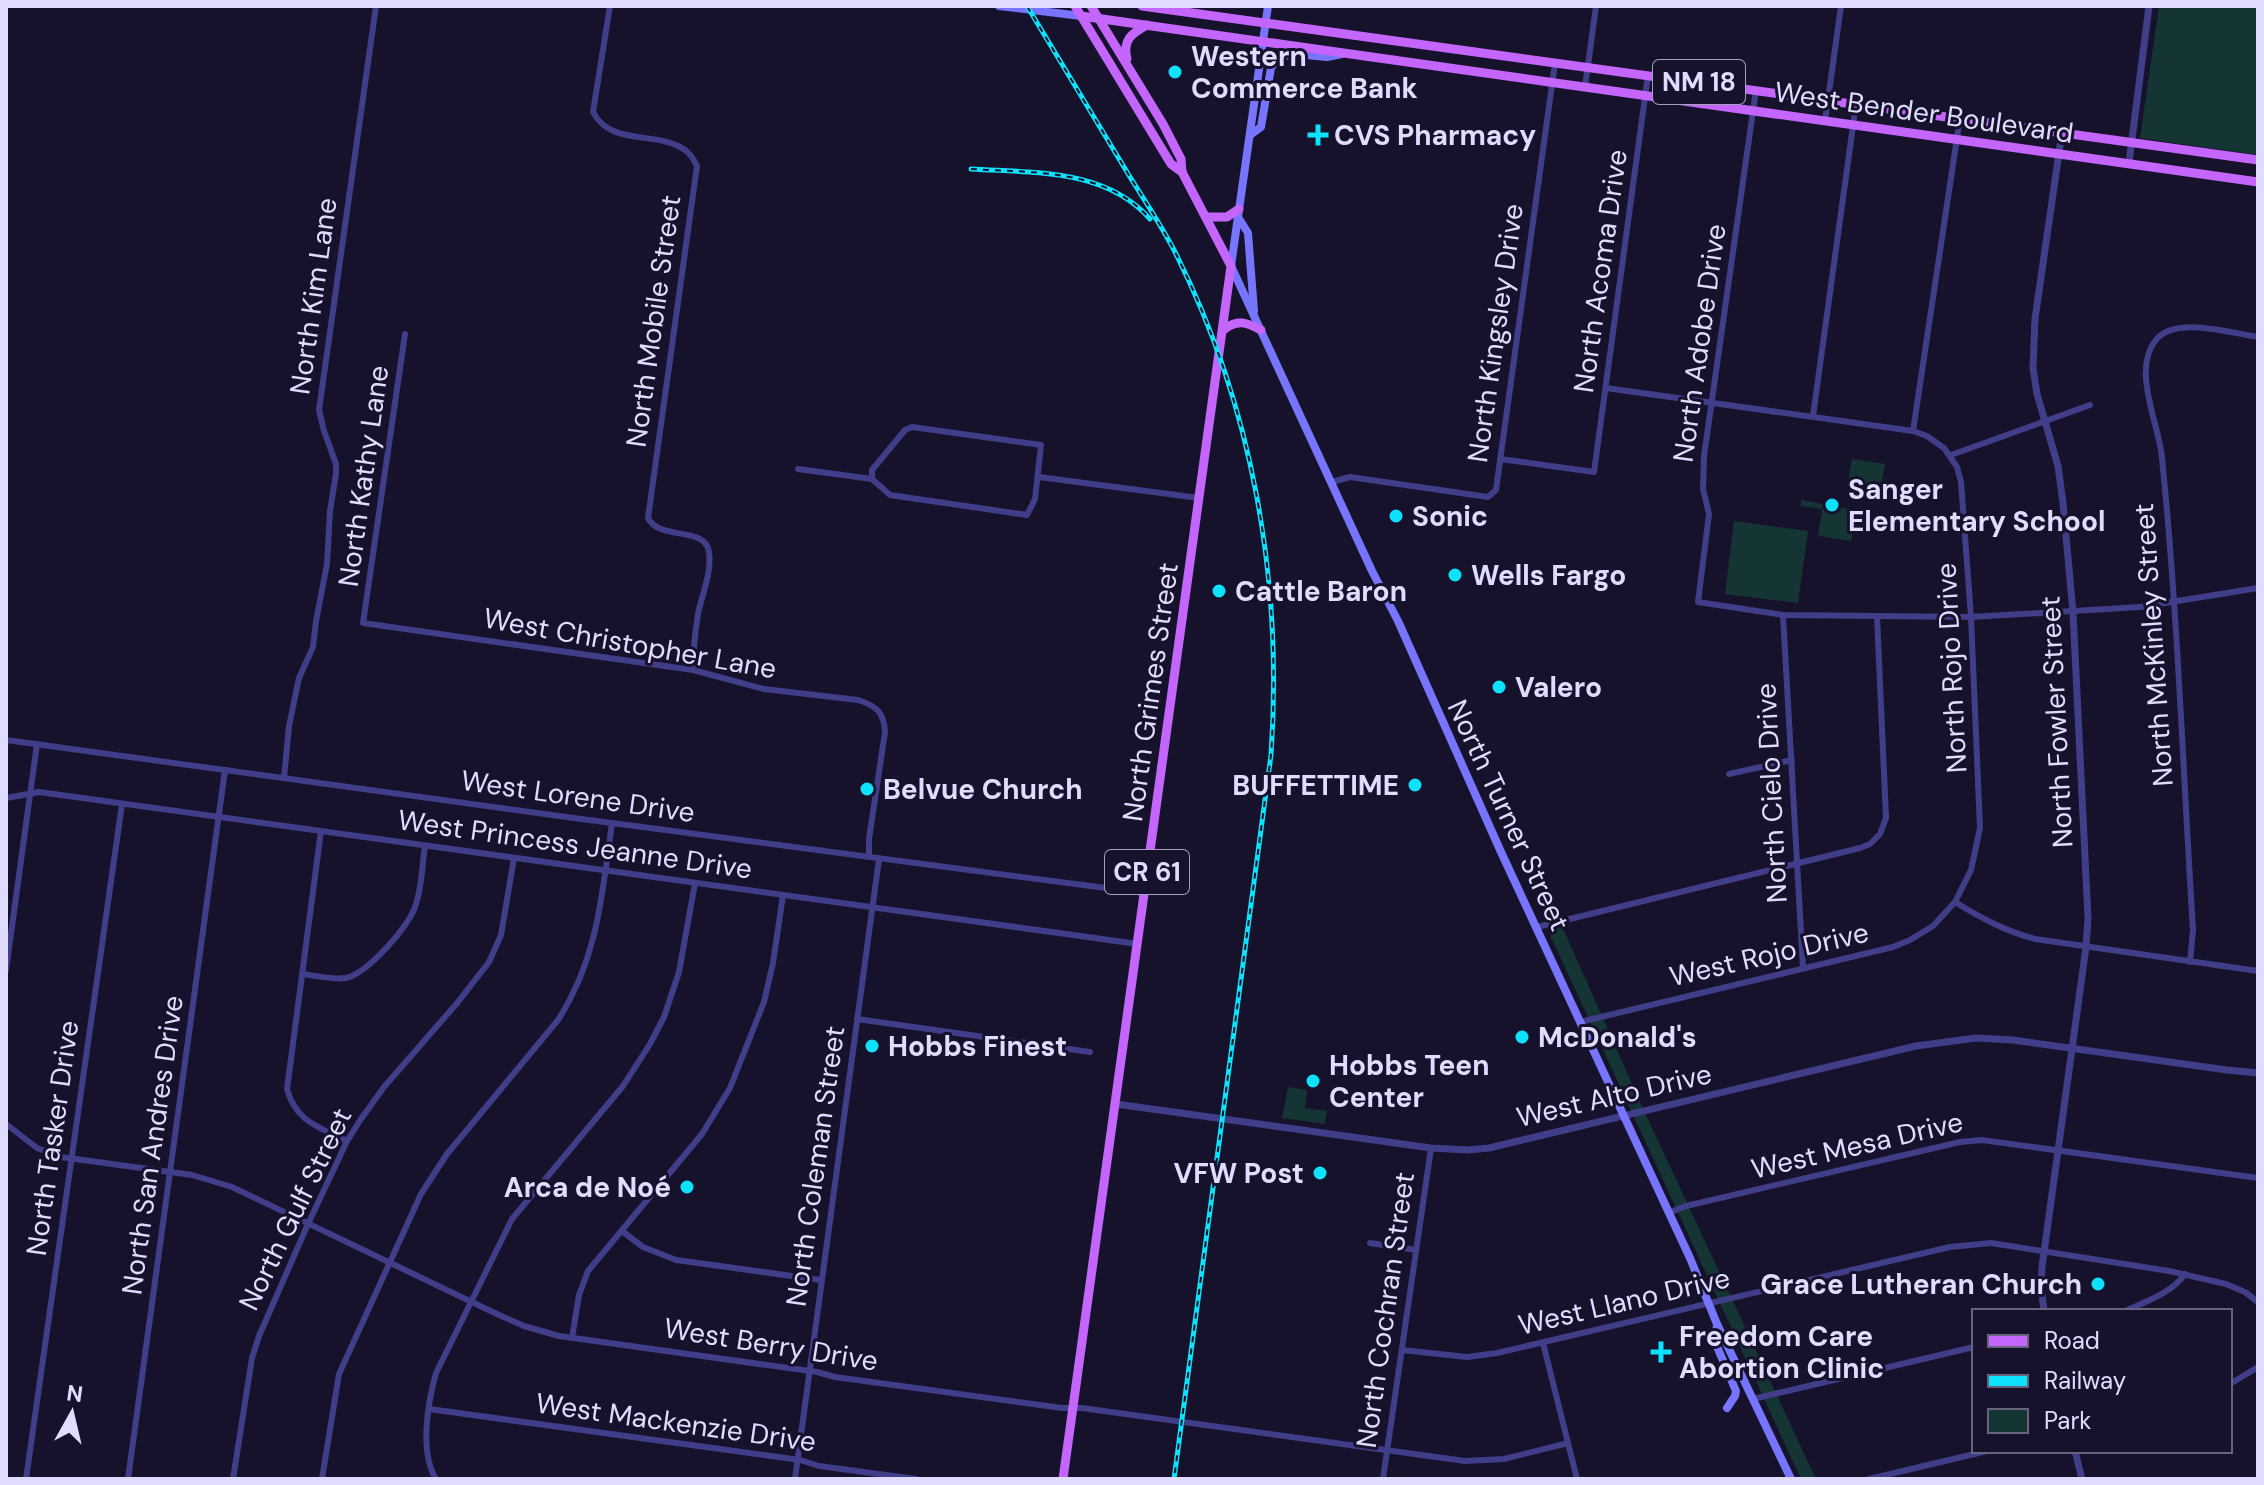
<svg xmlns="http://www.w3.org/2000/svg" width="2264" height="1485" viewBox="0 0 2264 1485" font-family="'DM Sans',sans-serif">
<style>
.green{fill:#153534}
.lines{fill:none;stroke-linecap:round;stroke-linejoin:round}
.minor{stroke:#413e89;stroke-width:6}
.tertiary{stroke:#413e89;stroke-width:7}
.secondary{stroke:#7875fd;stroke-width:8}
.primary{stroke:#c465fc;stroke-width:9}
.rail-casing{stroke:#0ce2fb;stroke-width:5}
.rail{stroke:#16122b;stroke-width:2;stroke-dasharray:6;stroke-linecap:butt}
.poi-dot{fill:#0ce2fb;stroke:#16122b;stroke-width:3}
.labels{text-anchor:middle;stroke-width:6;stroke-linejoin:round;paint-order:stroke}
.shield{fill:#16122b;stroke:#a39fbf;stroke-width:2}
.shield-label{font-size:26px;font-weight:bold;fill:#e0dcfe}
.poi-label{font-size:28px;font-weight:bold;fill:#e0dcfe;stroke:#16122b;text-anchor:start}
.street-label{font-size:28px;fill:#e0dcfe;stroke:#16122b}
</style>
<rect width="100%" height="100%" fill="#16122b"/>
<!-- green -->
<g class="green">
<path d="M2159 6H2258V155L2140 138Z"/>
<path d="M1852 459 1885 464 1881 488 1848 483Z"/>
<path d="M1801 500 1856 510 1851 541 1818 536 1822 509 1801 506Z"/>
<path d="M1734 521 1808 531 1798 603 1725 594Z"/>
<path d="M1562 926 1646 1115 1816 1479H1801L1550 935 1555 928Z"/>
<path d="M1288 1087 1307 1090 1305 1108 1327 1111 1325 1124 1282 1118Z"/>
</g>
<g class="lines">
<!-- minor -->
<g class="minor">
<path d="M610 6 593 112C611 147 657 130 685 150 691 154 694 160 697 166L648 518C657 535 682 531 698 538 705 541 708 545 709 552 712 573 702 594 698 614 695 633 693 652 693 670"/>
<path d="M1585 87 1596 6"/>
<path d="M1756 90 1704 456 1703 489 1709 514 1698 602 1783 615 1971 617 2140 607 2258 588"/>
<path d="M1825 121 1841 6"/>
<path d="M405 334 363 623 693 670 764 689 858 700C877 706 884 713 885 732L869 839V857"/>
<path d="M1813 416 1856 104"/>
<path d="M1913 431 1960 118"/>
<path d="M1951 455 2090 405"/>
<path d="M1500 459 1594 472 1648 75"/>
<path d="M798 469 872 479 890 495 1027 515 1035 499 1041 445 912 427 905 430 872 470V479"/>
<path d="M1039 477 1199 498"/>
<path d="M1332 482 1350 477 1488 497 1496 490 1555 63"/>
<path d="M1783 615 1803 968"/>
<path d="M6 740 574 818 1144 893"/>
<path d="M1729 774 1792 760"/>
<path d="M284 778 289 726 299 678 313 647 316 621 327 564 330 511 336 474V464L324 431 319 410 376 6"/>
<path d="M6 798 39 792 1138 944"/>
<path d="M321 831 287 1089C296 1122 319 1127 347 1141"/>
<path d="M1955 902C1981 918 2005 931 2035 939L2258 971"/>
<path d="M1537 927 1860 848 1870 844 1880 834 1886 818 1877 616"/>
<path d="M2190 962 2193 930C2183 773 2178 615 2162 458 2159 424 2132 371 2155 341 2174 315 2230 333 2258 337"/>
<path d="M6 970 37 744"/>
<path d="M303 974C316 976 333 980 346 978 368 973 407 928 415 907 422 889 422 865 425 846"/>
<path d="M857 1019 1090 1052"/>
<path d="M1580 1022 1893 947 1910 940 1933 926 1955 902 1971 870 1980 828 1971 617 1961 482 1957 467 1944 448 1927 436 1913 431 1606 388"/>
<path d="M6 1124 37 1148 61 1157 192 1175 232 1187 499 1315 524 1326 559 1336 817 1372 835 1377 1062 1408H1082L1465 1461 1504 1459 1568 1443"/>
<path d="M1668 1213 1686 1206 1960 1142 1982 1140 2258 1178"/>
<path d="M622 1231 643 1247 676 1260 821 1280"/>
<path d="M1370 1243 1416 1250"/>
<path d="M2125 1311C2145 1302 2172 1293 2185 1274"/>
<path d="M572 1338 579 1295 588 1271 702 1134 730 1088 764 1002 773 963 783 895"/>
<path d="M1543 1343 1577 1479"/>
<path d="M1402 1350 1467 1357 1497 1353 1950 1247 1991 1243 2169 1271 2226 1284 2245 1292 2258 1302"/>
<path d="M2230 1384 2258 1367"/>
<path d="M1753 1399 1974 1347"/>
<path d="M429 1409 800 1460 819 1466 916 1479"/>
<path d="M26 1479 122 804"/>
<path d="M128 1479 225 770"/>
<path d="M233 1479 252 1358 259 1336 308 1224 347 1141 361 1119 384 1087 458 1002 489 962 501 935 514 858"/>
<path d="M322 1479 339 1374 421 1194 447 1154 558 1020C598 958 602 894 612 823"/>
<path d="M436 1479C419 1452 428 1402 436 1373L512 1219 623 1086 650 1044 664 1017 679 972 695 883"/>
<path d="M795 1479 879 859"/>
<path d="M1383 1479 1431 1148"/>
<path d="M1869 1479 1987 1451"/>
</g>
<!-- tertiary -->
<g class="tertiary">
<path d="M2129 163 2149 6"/>
<path d="M1116 1104 1431 1148 1468 1150 1489 1148 1916 1046 1976 1038 2013 1040 2227 1070 2258 1073"/>
<path d="M2044 1311 2041 1286 2042 1267 2086 947 2088 918 2073 612 2063 503 2058 466 2037 394 2033 368 2035 319 2062 132"/>
<path d="M2075 1451 2082 1479"/>
</g>
<!-- secondary -->
<g class="secondary">
<path d="M999 6 1081 16"/>
<path d="M1268 6 1231 266 1372 571 1398 621 1501 852 1690 1258 1717 1324 1791 1479"/>
<path d="M1250 135 1261 127 1271 68 1279 57 1294 54 1327 57 1342 54"/>
<path d="M1238 217 1248 233 1254 311"/>
<path d="M1717 1325 1715 1342 1736 1391 1735 1396 1727 1408"/>
</g>
<!-- primary -->
<g class="primary">
<path d="M1091 6 1163 124 1181 159 1182 172"/>
<path d="M1142 6 2258 160"/>
<path d="M1081 16 2258 182"/>
<path d="M1127 59C1122 40 1132 33 1147 25"/>
<path d="M1206 217H1227L1239 209"/>
<path d="M1223 330C1238 319 1246 322 1261 330"/>
<path d="M1063 1479 1231 266 1182 172 1171 164 1075 6"/>
</g>
<!-- rail casing -->
<g class="rail-casing">
<g id="rail">
<path d="M1027 6C1061 63 1096 120 1130 177 1145 201 1161 225 1174 250 1253 406 1283 581 1271 755L1174 1479"/>
<path d="M971 169C1032 173 1105 168 1150 219"/>
</g>
</g>
<!-- rail -->
<use href="#rail" class="rail"/>
</g>
<!-- markers -->
<g class="poi-dot">
<circle cx="1175" cy="72" r="8"/>
<path d="M1314 123h8v8h8v8h-8v8h-8v-8h-8v-8h8z"/>
<circle cx="1832" cy="505" r="8"/>
<circle cx="1396" cy="516" r="8"/>
<circle cx="1455" cy="575" r="8"/>
<circle cx="1219" cy="591" r="8"/>
<circle cx="1499" cy="687" r="8"/>
<circle cx="1415" cy="785" r="8"/>
<circle cx="867" cy="789" r="8"/>
<circle cx="1522" cy="1037" r="8"/>
<circle cx="872" cy="1046" r="8"/>
<circle cx="1313" cy="1081" r="8"/>
<circle cx="1320" cy="1173" r="8"/>
<circle cx="687" cy="1187" r="8"/>
<circle cx="2098" cy="1284" r="8"/>
<path d="M1657 1340h8v8h8v8h-8v8h-8v-8h-8v-8h8z"/>
</g>
<g class="labels">
<!-- shield labels -->
<g class="shield">
<rect x="1653" y="60" width="92" height="44" rx="6"/>
<rect x="1105" y="850" width="84" height="44" rx="6"/>
</g>
<g class="shield-label">
<text x="1699" y="91">NM 18</text>
<text x="1147" y="881">CR 61</text>
</g>
<!-- poi labels -->
<g class="poi-label">
<text x="1191" y="66">Western<tspan x="1191" dy="32">Commerce Bank</tspan></text>
<text x="1334" y="145">CVS Pharmacy</text>
<text x="1848" y="499">Sanger<tspan x="1848" dy="32">Elementary School</tspan></text>
<text x="1412" y="526">Sonic</text>
<text x="1471" y="585">Wells Fargo</text>
<text x="1235" y="601">Cattle Baron</text>
<text x="1515" y="697">Valero</text>
<text x="1399" y="795" text-anchor="end">BUFFETTIME</text>
<text x="883" y="799">Belvue Church</text>
<text x="1538" y="1047">McDonald's</text>
<text x="888" y="1056">Hobbs Finest</text>
<text x="1329" y="1075">Hobbs Teen<tspan x="1329" dy="32">Center</tspan></text>
<text x="1304" y="1183" text-anchor="end">VFW Post</text>
<text x="671" y="1197" text-anchor="end">Arca de Noé</text>
<text x="2082" y="1294" text-anchor="end">Grace Lutheran Church</text>
<text x="1679" y="1346">Freedom Care<tspan x="1679" dy="32">Abortion Clinic</tspan></text>
</g>
<!-- street labels -->
<g class="street-label">
<text transform="translate(1924 112) rotate(8)" y="10">West Bender Boulevard</text>
<text transform="translate(1600 271) rotate(-82)" y="10">North Acoma Drive</text>
<text transform="translate(313 296) rotate(-82)" y="10">North Kim Lane</text>
<text transform="translate(653 321) rotate(-82)" y="10">North Mobile Street</text>
<text transform="translate(1495 333) rotate(-82)" y="10">North Kingsley Drive</text>
<text transform="translate(1699 343) rotate(-82)" y="10">North Adobe Drive</text>
<text transform="translate(363 476) rotate(-82)" y="10">North Kathy Lane</text>
<text transform="translate(630 643) rotate(10)" y="10">West Christopher Lane</text>
<text transform="translate(2153 645) rotate(-94)" y="10">North McKinley Street</text>
<text transform="translate(1951 668) rotate(-93)" y="10">North Rojo Drive</text>
<text transform="translate(1150 692) rotate(-82)" y="10">North Grimes Street</text>
<text transform="translate(2056 722) rotate(-93)" y="10">North Fowler Street</text>
<text transform="translate(1771 793) rotate(-93)" y="10">North Cielo Drive</text>
<text transform="translate(578 796) rotate(8)" y="10">West Lorene Drive</text>
<text transform="translate(1509 815) rotate(65)" y="10">North Turner Street</text>
<text transform="translate(575 844) rotate(8)" y="10">West Princess Jeanne Drive</text>
<text transform="translate(1769 954) rotate(-13)" y="10">West Rojo Drive</text>
<text transform="translate(1614 1095) rotate(-13)" y="10">West Alto Drive</text>
<text transform="translate(52 1138) rotate(-82)" y="10">North Tasker Drive</text>
<text transform="translate(152 1145) rotate(-82)" y="10">North San Andres Drive</text>
<text transform="translate(1857 1145) rotate(-13)" y="10">West Mesa Drive</text>
<text transform="translate(815 1166) rotate(-82)" y="10">North Coleman Street</text>
<text transform="translate(295 1209) rotate(-64)" y="10">North Gulf Street</text>
<text transform="translate(1624 1301) rotate(-13)" y="10">West Llano Drive</text>
<text transform="translate(1385 1310) rotate(-82)" y="10">North Cochran Street</text>
<text transform="translate(771 1344) rotate(9)" y="10">West Berry Drive</text>
<text transform="translate(676 1422) rotate(8)" y="10">West Mackenzie Drive</text>
</g>
</g>
<!-- border -->
<rect width="2264" height="1485" fill="none" stroke="#e0dcfe" stroke-width="16"/>
<!-- legend -->
<rect x="1972" y="1309" width="260" height="144" fill="#16122b" stroke="#67637f" stroke-width="2"/>
<rect x="1988" y="1335" width="40" height="12" fill="#c465fc" stroke="#67637f" stroke-width="2"/>
<text x="2044" y="1349" font-size="24" fill="#e0dcfe">Road</text>
<rect x="1988" y="1375" width="40" height="12" fill="#0ce2fb" stroke="#67637f" stroke-width="2"/>
<text x="2044" y="1389" font-size="24" fill="#e0dcfe">Railway</text>
<rect x="1988" y="1409" width="40" height="24" fill="#153534" stroke="#67637f" stroke-width="2"/>
<text x="2044" y="1429" font-size="24" fill="#e0dcfe">Park</text>
<!-- north arrow -->
<g transform="translate(72 1413) rotate(8)" stroke="#16122b" stroke-width="6" paint-order="stroke">
<path d="M0-6L14 30L0 20L-14 30Z" fill="#e0dcfe"/>
<text y="-12" font-size="22" font-weight="bold" text-anchor="middle" fill="#e0dcfe">N</text>
</g>
</svg>
